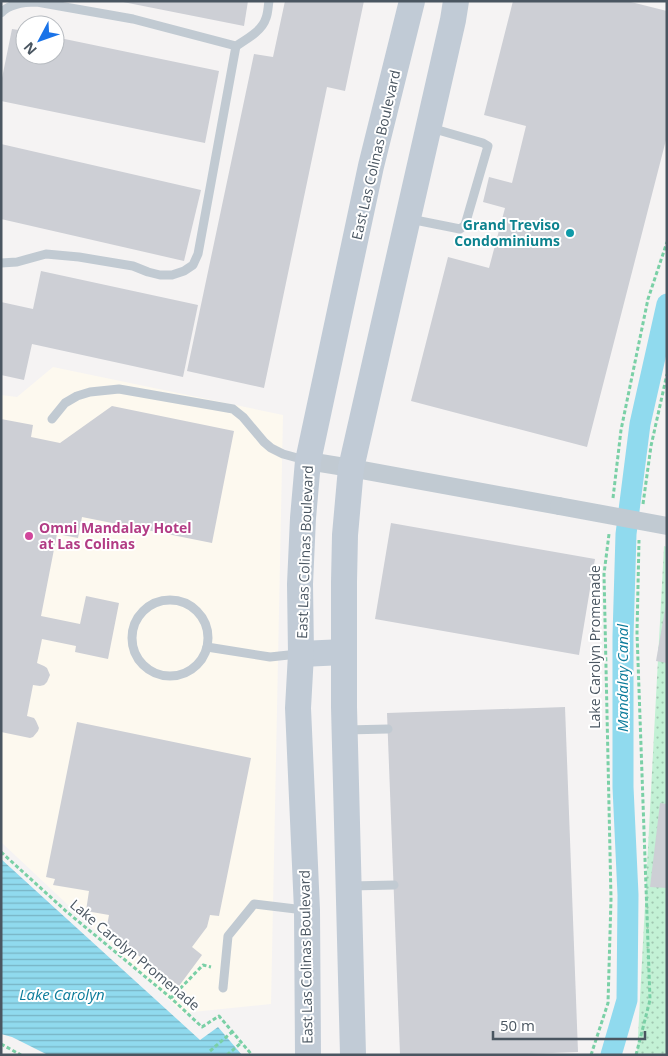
<svg xmlns="http://www.w3.org/2000/svg" width="668" height="1056" viewBox="0 0 668 1056" font-family="'Open Sans',sans-serif">
<style>
.commercial{fill:#fdf9ef}
.park{fill:url(#park-dots)}
.water{fill:url(#water-rules)}
.lines{fill:none;stroke-linecap:round;stroke-linejoin:round}
.canal{stroke:#90daee;stroke-width:21}
.building{fill:#cdcfd5}
.path{stroke:#7ad0a6;stroke-width:3;stroke-dasharray:4 2.5;stroke-linecap:butt}
.service{stroke:#c1cad2;stroke-width:9}
.minor{stroke:#c1cad2;stroke-width:18}
.secondary{stroke:#c1cbd6;stroke-width:26}
.minor-bridge{stroke:#c1cad2;stroke-width:18}
.culture-dot{fill:#0f9aa8;stroke:#fff;stroke-width:2}
.hotel-dot{fill:#d1479c;stroke:#fff;stroke-width:2}
.labels{text-anchor:middle;stroke-width:4;stroke-linejoin:round;paint-order:stroke}
.street-label{font-size:14px;fill:#4a5661;stroke:#fff}
.culture-label{font-size:14px;font-weight:bold;fill:#0d838f;stroke:#fff;text-anchor:end}
.hotel-label{font-size:14px;font-weight:bold;fill:#b23c85;stroke:#fff;text-anchor:start}
.water-label{font-size:15px;font-style:italic;fill:#0c7c9b;stroke:#fff}
</style>
<defs>
<pattern id="park-dots" width="8" height="8" patternUnits="userSpaceOnUse" patternTransform="scale(1.25)"><rect width="8" height="8" fill="#c3f1d5"/><path d="M2 2h.1M6 6h.1" fill="none" stroke="#a0c6b0" stroke-width="1.8" stroke-linecap="round"/></pattern>
<pattern id="water-rules" width="6" height="5" patternUnits="userSpaceOnUse" patternTransform="scale(1.25)"><rect width="6" height="5" fill="#90daee"/><path d="M0 2.5h6" fill="none" stroke="#78b4c4"/></pattern>
</defs>
<rect width="100%" height="100%" fill="#f5f3f3"/>
<!-- commercial -->
<path class="commercial" d="M53 367 283 415 271 1004 183 1013 1 842V395L17 397Z"/>
<!-- park -->
<path class="park" d="M664 546 667 547V1055H637Z"/>
<!-- water -->
<path class="water" d="M1 859 200 1040 218 1027 242 1055H48L12 1037 1 1034Z"/>
<g class="lines">
<!-- canal -->
<path class="canal" d="M611 1055 627 1000 628 895 623 787V636L626 534 640 424 667 304"/>
</g>
<!-- building -->
<g class="building">
<path d="M123 1H248L244 26 123 2Z"/>
<path d="M285 1H364L345 91 327 87 264 388 187 371 254 54 273 57Z"/>
<path d="M513 1H627L667 11V136L587 447 411 401 448 257 489 268 505 208 483 202 489 177 512 183 526 126 484 115Z"/>
<path d="M12 29 25 31V55H55V37L219 71 205 143 1 101V83Z"/>
<path d="M1 144 201 190 184 261 1 219Z"/>
<path d="M41 271 198 305 183 377 32 344 24 380 1 375V302L33 309Z"/>
<path d="M112 406 234 431 212 543 82 517 78 538 57 534 41 616 80 624 86 596 119 603 108 659 75 652 76 646 42 639 37 663 44 666 47 668 50 675 47 682 44 685 40 686 33 685 27 716 34 718 36 721 39 728 38 731 33 737 30 738 1 732V419L33 425 31 437 60 443Z"/>
<path d="M391 523 595 559 579 655 375 619Z"/>
<path d="M666 604 667 605V663L656 661Z"/>
<path d="M565 707 578 1052 504 1055H400L387 713Z"/>
<path d="M77 722 251 758 219 916 210 915 207 927 192 947 202 955 179 986 106 931 109 915 86 911 89 891 53 885 55 879 46 877Z"/>
<path d="M660 803 667 804V888L650 887Z"/>
</g>
<g class="lines">
<!-- path -->
<g class="path">
<path d="M613 498 621 430 648 299 667 242"/>
<path d="M643 504 651 446 667 374"/>
<path d="M1 852 67 912 171 998 202 1027 219 1016 252 1055"/>
<path d="M171 998 203 965 211 967"/>
<path d="M1 1044 21 1055"/>
<path d="M210 1051 232 1032"/>
<path d="M227 1055 241 1043"/>
<path d="M591 1055 608 1003 611 899 604 574 609 534"/>
<path d="M636 1055 650 1000 637 633 639 540"/>
</g>
<!-- service -->
<g class="service">
<path d="M1 13C10 3 25 2 37 2L133 19 236 46C247 39 262 31 266 18 268 13 268 7 269 1"/>
<path d="M410 219 460 229 465 225 488 146 483 143 431 128"/>
<path d="M1 263 17 262 46 254 79 257 133 266 148 272 160 275H172L184 271 193 265 198 254 236 46"/>
<path d="M52 419 65 403 77 396 90 392 119 389 233 409 243 417 264 442 271 448 283 454 305 460"/>
<circle cx="170" cy="638" r="38"/>
<path d="M207 647 270 657 298 654"/>
<path d="M346 730 388 729"/>
<path d="M351 886 394 885"/>
<path d="M223 988 228 936 254 904 304 910"/>
</g>
<!-- minor -->
<path class="minor" d="M308 461 351 468 559 506"/>
<!-- secondary -->
<g class="secondary">
<path d="M301 654 344 652"/>
<path d="M308 1055 307 910 298 708 301 654 300 584 303 518 308 461 371 166 412 1"/>
<path d="M353 1055 344 707V582L345 535 351 468 453 20 456 1"/>
</g>
<!-- minor-bridge -->
<path class="minor-bridge" d="M559 506 667 526"/>
</g>
<!-- markers -->
<circle class="culture-dot" cx="570" cy="233" r="5"/>
<circle class="hotel-dot" cx="29" cy="536" r="5"/>
<g class="labels">
<!-- street labels -->
<g class="street-label">
<text transform="translate(376 155) rotate(-77)" y="5">East Las Colinas Boulevard</text>
<text transform="translate(305 552) rotate(-88)" y="5">East Las Colinas Boulevard</text>
<text transform="translate(595 647) rotate(-90)" y="5">Lake Carolyn Promenade</text>
<text transform="translate(135 955) rotate(40)" y="5">Lake Carolyn Promenade</text>
<text transform="translate(306 957) rotate(-91)" y="5">East Las Colinas Boulevard</text>
</g>
<!-- culture labels -->
<g class="culture-label">
<text x="560" y="230">Grand Treviso<tspan x="560" dy="16">Condominiums</tspan></text>
</g>
<!-- hotel labels -->
<g class="hotel-label">
<text x="39" y="533">Omni Mandalay Hotel<tspan x="39" dy="16">at Las Colinas</tspan></text>
</g>
<!-- water labels -->
<g class="water-label">
<text transform="translate(623 678) rotate(-90)" y="5">Mandalay Canal</text>
<text x="62" y="1000">Lake Carolyn</text>
</g>
</g>
<!-- border -->
<rect width="668" height="1056" fill="none" stroke="#4a5661" stroke-width="5"/>
<!-- north arrow -->
<g transform="translate(40 40) rotate(229)"><circle r="24" fill="#ffffff" stroke="#b7bbc0"/>
<path d="M0-4L9 19L0 12L-9 19Z" fill="#1a73e8"/>
<text y="-8" font-size="14" font-weight="bold" text-anchor="middle" fill="#4a5661">N</text>
</g>
<!-- scale -->
<path d="M493 1031v8h152v-8" fill="none" stroke="#4a5661" stroke-width="2.5"/>
<text x="500" y="1031" font-size="15" fill="#4a5661" stroke="#ffffff" stroke-width="4" paint-order="stroke">50 m</text>
</svg>
